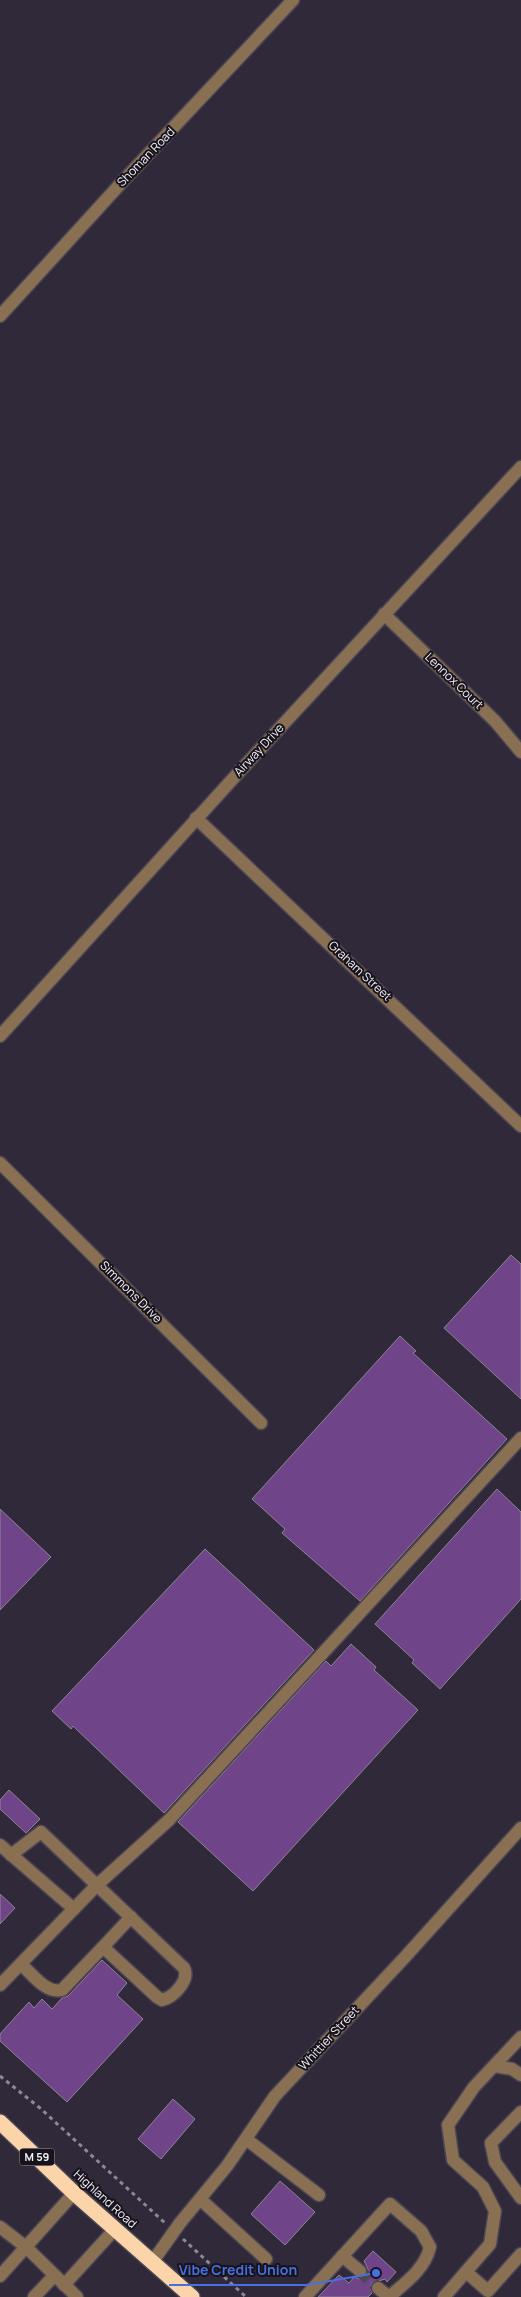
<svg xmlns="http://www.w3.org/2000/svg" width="521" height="2297" viewBox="0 0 521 2297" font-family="Manrope,sans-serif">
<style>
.building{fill:#704489;stroke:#8d8395}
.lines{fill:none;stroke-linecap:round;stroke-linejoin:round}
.minor-tunnel{stroke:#4d4756;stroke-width:12;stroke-dasharray:12 6;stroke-linecap:butt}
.minor-casing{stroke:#4b4554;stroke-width:15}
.highway-casing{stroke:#4b4554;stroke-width:18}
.path{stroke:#8d8895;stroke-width:3;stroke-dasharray:4 4;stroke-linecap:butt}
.minor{stroke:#8a7053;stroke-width:12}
.highway{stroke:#fbd4a9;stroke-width:15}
.labels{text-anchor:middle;stroke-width:4;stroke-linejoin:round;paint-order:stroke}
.shield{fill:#16131b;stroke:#b1aeb8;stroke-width:1}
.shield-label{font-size:11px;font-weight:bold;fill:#f4f1fb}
.street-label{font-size:12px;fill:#f4f1fb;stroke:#16131b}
.leader{fill:none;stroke:#486fdf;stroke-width:2}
.callout-dot{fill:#486fdf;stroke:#16131b;stroke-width:2}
.callout-label{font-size:14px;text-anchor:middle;font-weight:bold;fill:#486fdf;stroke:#16131b;stroke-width:4;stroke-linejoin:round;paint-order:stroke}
</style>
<rect width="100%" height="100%" fill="#2f2939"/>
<!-- building -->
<g class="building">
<path d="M511 1255 521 1264V1399L444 1328Z"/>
<path d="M400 1336 416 1351 413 1353 507 1439 360 1601 282 1533 285 1529 252 1499Z"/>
<path d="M497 1489 521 1512V1599L440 1689 412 1663 414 1660 375 1624Z"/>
<path d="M0 1509 51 1557 0 1610Z"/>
<path d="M205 1549 314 1650 164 1813 73 1726 71 1729 52 1711Z"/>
<path d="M351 1644 376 1667 374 1670 418 1710 253 1891 178 1822 326 1661 331 1666Z"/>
<path d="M9 1790 40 1819 26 1833 0 1809V1800Z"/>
<path d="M0 1894 15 1908 0 1924Z"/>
<path d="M102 1960 127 1983 117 1995 143 2019 67 2102 0 2041V2034L29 2002 34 2008 42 1999 52 2009 62 1998 68 1996Z"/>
<path d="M173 2099 195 2119 161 2159 138 2139Z"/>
<path d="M280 2181 315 2212 285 2245 251 2214Z"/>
<path d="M373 2251 396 2272 387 2282 385 2279 372 2283 370 2287 372 2293 368 2297H318L339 2275 349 2283 354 2277 359 2279 366 2277 368 2269 364 2261Z"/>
</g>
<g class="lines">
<!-- minor-tunnel -->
<path class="minor-tunnel" d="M360 2271 378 2288"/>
<!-- minor casing -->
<g class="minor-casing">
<g id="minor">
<path d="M0 316 123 181 293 0"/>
<path d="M384 614 495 721 521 752"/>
<path d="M196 818 521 1126"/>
<path d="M0 1036 239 772 521 467"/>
<path d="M0 1163 261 1423"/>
<path d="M0 1845 74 1909"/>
<path d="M11 1855 41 1832 184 1968C190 1980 174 1997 162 2000L157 1997 103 1947 62 1990C46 1994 32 1974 21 1964"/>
<path d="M103 1947 131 1917"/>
<path d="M0 1985 97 1885 169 1820 521 1438"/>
<path d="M494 2066 512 2069 521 2075"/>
<path d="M521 2112 491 2143 495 2162 521 2198"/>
<path d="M246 2139 319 2195"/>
<path d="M200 2199 266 2259"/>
<path d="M0 2227 26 2247 77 2297"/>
<path d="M342 2256 360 2271"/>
<path d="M153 2261 180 2223 227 2166 275 2096 406 1956 521 1828"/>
<path d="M466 2272 488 2291 521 2254"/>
<path d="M0 2276 74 2193"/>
<path d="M64 2285 115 2229"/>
<path d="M34 2297 54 2276"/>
<path d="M305 2297 390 2204 421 2231 430 2247C425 2269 405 2283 389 2297L378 2288"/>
<path d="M444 2297 490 2244 495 2211 483 2187 453 2160 448 2125 474 2087 521 2037"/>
</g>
</g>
<!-- highway casing -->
<g class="highway-casing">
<path id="highway" d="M0 2122 74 2193 192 2297"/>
</g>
<!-- path -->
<g class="path">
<path d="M0 2076 40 2108 165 2223"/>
<path d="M183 2239 246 2297"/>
</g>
<!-- minor -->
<use href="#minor" class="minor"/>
<!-- highway -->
<use href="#highway" class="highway"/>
</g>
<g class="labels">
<!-- shield labels -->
<rect class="shield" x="19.5" y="2148.5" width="35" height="17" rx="4"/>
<g class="shield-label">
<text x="37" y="2161">M 59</text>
</g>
<!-- street labels -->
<g class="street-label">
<text transform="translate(146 157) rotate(-46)" y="4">Shoman Road</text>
<text transform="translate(454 681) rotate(44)" y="4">Lennox Court</text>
<text transform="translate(259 750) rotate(-47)" y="4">Airway Drive</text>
<text transform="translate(360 971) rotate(43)" y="4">Graham Street</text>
<text transform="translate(131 1292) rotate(45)" y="4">Simmons Drive</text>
<text transform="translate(329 2038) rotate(-47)" y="4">Whittier Street</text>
<text transform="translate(105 2199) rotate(42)" y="4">Highland Road</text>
</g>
</g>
<!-- callouts -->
<path class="leader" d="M376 2273L307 2285H169"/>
<circle class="callout-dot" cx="376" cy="2273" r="5"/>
<g class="callout-label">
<text x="238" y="2275">Vibe Credit Union</text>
</g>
</svg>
